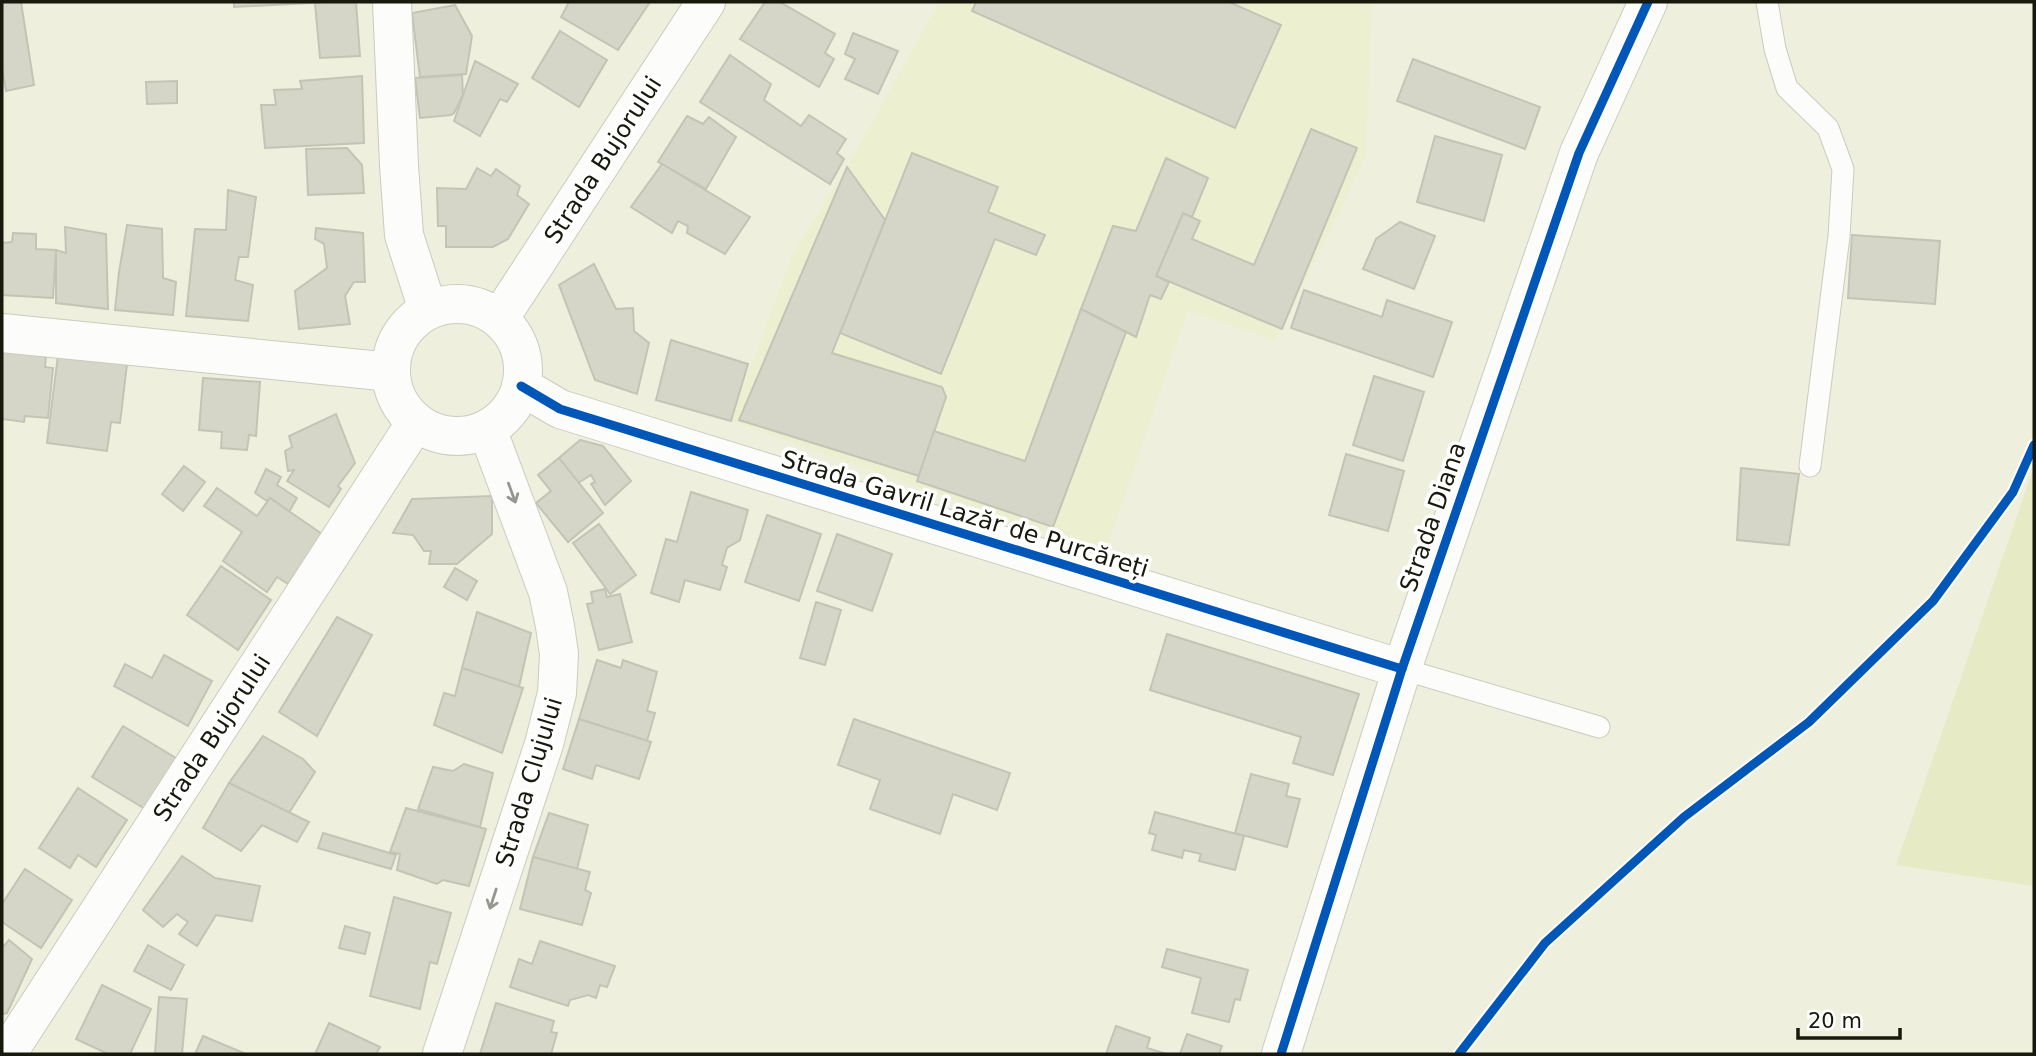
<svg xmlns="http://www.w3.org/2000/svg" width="2036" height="1056" viewBox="0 0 2036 1056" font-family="'DejaVu Sans',sans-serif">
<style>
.built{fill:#ecf0d0}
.green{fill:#e6eac5}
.building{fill:#d5d6c7;stroke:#c3c4b5;stroke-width:2}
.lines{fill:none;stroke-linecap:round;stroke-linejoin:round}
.service-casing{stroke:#caccbd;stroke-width:23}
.minor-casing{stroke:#caccbd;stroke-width:40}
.tertiary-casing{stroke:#caccbd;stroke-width:40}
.service{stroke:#fcfdfa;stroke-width:21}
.minor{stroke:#fcfdfa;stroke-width:38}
.tertiary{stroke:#fcfdfa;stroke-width:38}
.cycleway-casing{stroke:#fff;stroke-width:13}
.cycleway{stroke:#0057b8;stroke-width:9}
.oneway{stroke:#95968f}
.labels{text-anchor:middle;stroke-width:7;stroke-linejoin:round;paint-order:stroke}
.street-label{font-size:24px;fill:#18190d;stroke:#fff}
</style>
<rect width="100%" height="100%" fill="#eef0dd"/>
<!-- built -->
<path class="built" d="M939 2H1372L1366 156 1282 329 1274 340 1188 311 1105 553 731 421 791 258 847 167Z"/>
<!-- green -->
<path class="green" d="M2034 467V886L1896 865Z"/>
<!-- building -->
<g class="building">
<path d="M2 2H21L34 85 6 91 2 68Z"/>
<path d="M234 2H330L234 7Z"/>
<path d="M330 2H356L360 56 320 58 315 3Z"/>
<path d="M569 2H650L618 50 561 17Z"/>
<path d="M765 2H780L835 34 825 53 834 59 819 87 740 39Z"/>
<path d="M976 2H1229L1281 25 1235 128 972 11Z"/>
<path d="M455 5 472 36 466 74 420 77 412 13Z"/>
<path d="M560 31 607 60 579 107 532 78Z"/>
<path d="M853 33 898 51 878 94 845 79 855 59 845 54Z"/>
<path d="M730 55 771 84 764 100 801 126 809 115 846 139 837 153 844 159 830 184 700 102Z"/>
<path d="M1413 59 1540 107 1525 149 1397 101Z"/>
<path d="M475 61 518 84 507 102 500 99 480 136 454 121Z"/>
<path d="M462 75 463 95 454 113 451 115 420 118 415 78Z"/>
<path d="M362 76 364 143 265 148 261 105H276L274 90 302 89 300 81Z"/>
<path d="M177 81V103L147 104 146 82Z"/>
<path d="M687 116 703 124 709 117 736 137 706 189 658 162Z"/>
<path d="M1311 129 1357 148 1282 329 1156 276 1183 213 1200 221 1192 239 1254 265Z"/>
<path d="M1435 136 1502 155 1484 221 1417 202Z"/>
<path d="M347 148 362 165 364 193 308 195 306 149Z"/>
<path d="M912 153 998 187 988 212 1045 235 1036 255 995 239 941 374 840 333Z"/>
<path d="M1166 158 1208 178 1192 217 1183 213 1156 276 1169 282 1161 299 1150 295 1136 337 1081 309 1113 226 1136 231Z"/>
<path d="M662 164 750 217 725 254 687 233 688 226 678 221 672 233 631 207Z"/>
<path d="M847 167 885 220 832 353 942 387 946 397 919 476 739 420Z"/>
<path d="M477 168 491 176 496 169 520 186 517 195 529 204 508 239 493 247H446V226H438L437 188 466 189Z"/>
<path d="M228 190 256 197 248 257H239L235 280 253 285 248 321 186 316 195 229 226 230Z"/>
<path d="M1400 222 1435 236 1414 289 1363 269 1376 239Z"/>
<path d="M127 225 162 229 163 278 176 282 173 315 115 310 119 272Z"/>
<path d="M65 227 106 234 108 309 56 303V250L66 253Z"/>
<path d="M316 228 363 233 365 282H354L345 296 350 324 299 329 295 291 327 268 324 244 315 239Z"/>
<path d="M13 233 36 234V249L56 250 53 298 2 295V243L12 242Z"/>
<path d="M1852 235 1940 241 1935 304 1848 298Z"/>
<path d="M594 264 616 309 633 308 634 331 649 343 637 394 595 380 559 285Z"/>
<path d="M1304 290 1382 317 1387 300 1452 322 1433 377 1291 328Z"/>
<path d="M1081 309 1126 332 1053 527 917 481 934 431 1025 461Z"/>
<path d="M671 340 748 364 731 421 656 400Z"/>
<path d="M2 350 46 355 45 367 53 368 48 418 25 416 24 422 2 419Z"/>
<path d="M58 355 127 364 120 423 111 422 107 451 47 443Z"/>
<path d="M1374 376 1424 392 1403 461 1353 445Z"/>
<path d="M203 378 260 382 256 436 249 435 247 450 221 448 222 432 199 430Z"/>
<path d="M336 414 355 463 338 486 341 489 329 507 287 481 294 470 288 471 285 451 292 447 289 436Z"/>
<path d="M580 440 603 446 631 481 605 505 591 484 595 482 591 475 578 483 559 458Z"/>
<path d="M1346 454 1404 471 1388 531 1329 515Z"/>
<path d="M559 458 603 513 568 542 536 503 551 491 538 475Z"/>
<path d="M184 466 205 482 183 511 162 494Z"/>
<path d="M1741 468 1799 474 1789 545 1737 540Z"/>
<path d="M266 469 281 477 277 485 297 498 289 512 270 498 267 501 255 493Z"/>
<path d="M217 488 257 516 270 498 322 534 288 584 277 577 267 592 223 561 242 532 204 506Z"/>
<path d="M691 492 748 510 740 540 727 548 722 565 727 567 720 590 685 580 679 602 651 593 666 539 677 542Z"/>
<path d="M492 496V534L457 564H429L431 551H424L413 535 393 533 412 499Z"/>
<path d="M767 515 821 534 799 601 745 582Z"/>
<path d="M599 524 636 575 610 594 573 543Z"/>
<path d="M837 534 892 554 872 611 817 591Z"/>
<path d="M221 566 271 600 238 650 187 615Z"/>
<path d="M455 568 477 581 467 600 444 587Z"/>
<path d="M605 589 607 597 620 594 632 642 599 650 587 604 593 603 591 592Z"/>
<path d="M816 602 841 610 825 665 800 658Z"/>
<path d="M477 612 531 633 519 687 462 668Z"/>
<path d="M337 617 372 635 317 736 279 712Z"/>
<path d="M1167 634 1359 694 1333 775 1293 763 1301 737 1150 690Z"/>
<path d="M164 655 212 681 188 726 114 686 125 664 152 678Z"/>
<path d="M597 660 621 668 623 660 657 672 647 711 655 713 647 741 579 719Z"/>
<path d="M462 668 523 688 502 753 434 725 444 693 455 696Z"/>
<path d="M579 719 651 742 639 779 596 765 592 779 563 769Z"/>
<path d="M854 719 1010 773 997 810 953 794 940 834 870 809 880 780 838 765Z"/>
<path d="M123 726 176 758 145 809 92 777Z"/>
<path d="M263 736 303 759 315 772 289 813 229 783Z"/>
<path d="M464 764 493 773 480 827 418 809 433 767 453 771Z"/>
<path d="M1251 774 1289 784 1286 796 1300 799 1287 847 1235 833Z"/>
<path d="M229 783 309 822 297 842 262 825 241 851 203 828Z"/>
<path d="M78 788 127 820 96 867 78 855 70 868 39 848Z"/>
<path d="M406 808 486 829 469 886 443 880 437 884 397 870 400 854 390 852Z"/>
<path d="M1155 812 1244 836 1235 870 1199 861 1201 854 1184 850 1182 858 1152 850 1156 835 1149 833Z"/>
<path d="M549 813 588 825 577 869 533 857Z"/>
<path d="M323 833 396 855 391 869 318 848Z"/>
<path d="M182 856 215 878 260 886 252 921 216 915 197 946 179 934 188 922 177 914 163 927 143 910Z"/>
<path d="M533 857 590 872 585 890 591 893 582 925 520 909Z"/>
<path d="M25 869 72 900 41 948 2 922V904Z"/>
<path d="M394 897 451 913 437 964 430 962 420 1009 370 996Z"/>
<path d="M345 926 370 933 365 954 339 948Z"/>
<path d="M9 940 32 959 7 1013 2 1014V945L4 946Z"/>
<path d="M540 941 615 966 607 987 600 985 596 998 588 995 570 1000 568 1006 510 987 519 959 532 964Z"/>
<path d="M148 945 184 965 171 990 134 971Z"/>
<path d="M1167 949 1248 970 1240 1000 1235 999 1229 1022 1192 1013 1201 978 1162 967Z"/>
<path d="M102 985 151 1009 130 1054H108L76 1039Z"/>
<path d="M159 997 187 999 182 1054H155Z"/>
<path d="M496 1003 554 1021 551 1032 557 1033 551 1054H480Z"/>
<path d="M329 1023 380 1047 376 1054H315Z"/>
<path d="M1116 1026 1150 1038 1147 1048 1167 1054H1106Z"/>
<path d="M1187 1034 1222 1046 1219 1054H1180Z"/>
<path d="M203 1036 246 1054H195Z"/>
</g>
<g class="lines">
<!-- service casing -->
<g class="service-casing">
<g id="service">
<path d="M1767 2 1775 49 1787 88 1828 128 1843 169 1839 236 1810 466"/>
<path d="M1402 669 1599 727"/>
</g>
</g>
<!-- minor casing -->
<g class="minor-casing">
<g id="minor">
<path d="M392 2 399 165 404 235 428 310"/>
<path d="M2 333 391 372"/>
<path d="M521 386 560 409 1402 669"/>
<path d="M442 1054 544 744 557 693 559 654 555 626 548 592 487 429"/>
<path d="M1281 1054 1402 669 1579 153 1648 2"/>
</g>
</g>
<!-- tertiary casing -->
<g class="tertiary-casing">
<g id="tertiary">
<circle cx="457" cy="370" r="66"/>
<path d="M499 319 706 2"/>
<path d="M7 1054 416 422"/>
</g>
</g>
<!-- service -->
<use href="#service" class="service"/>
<!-- minor -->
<use href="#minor" class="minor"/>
<!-- tertiary -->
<use href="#tertiary" class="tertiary"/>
<!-- cycleway casing -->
<g class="cycleway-casing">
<g id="cycleway">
<path d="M521 386 560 409 1402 669"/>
<path d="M1281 1054 1402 669 1579 153 1648 2"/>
<path d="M1459 1054 1545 943 1684 817 1809 722 1933 601 2013 492 2034 445"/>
</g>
</g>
<!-- cycleway -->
<use href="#cycleway" class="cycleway"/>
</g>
<!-- one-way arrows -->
<defs><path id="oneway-shaft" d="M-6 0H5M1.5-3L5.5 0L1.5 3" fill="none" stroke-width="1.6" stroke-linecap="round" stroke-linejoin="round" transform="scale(1.75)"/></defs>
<g class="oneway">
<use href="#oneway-shaft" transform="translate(512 493) rotate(70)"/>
<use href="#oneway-shaft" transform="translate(493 899) rotate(108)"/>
</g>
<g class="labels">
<!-- street labels -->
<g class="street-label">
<text transform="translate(603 160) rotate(-57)" y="8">Strada Bujorului</text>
<text transform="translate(965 514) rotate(17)" y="8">Strada Gavril Lazăr de Purcăreți</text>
<text transform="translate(1433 517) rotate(-71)" y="8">Strada Diana</text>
<text transform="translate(212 738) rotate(-57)" y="8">Strada Bujorului</text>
<text transform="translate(529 782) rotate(-73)" y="8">Strada Clujului</text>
</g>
</g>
<!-- border -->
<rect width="2036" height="1056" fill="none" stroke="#18190d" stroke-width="7"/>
<!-- scale -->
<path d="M1798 1028v10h102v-10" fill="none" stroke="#18190d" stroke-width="3.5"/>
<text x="1808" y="1028" font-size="21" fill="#18190d" stroke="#ffffff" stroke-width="5" paint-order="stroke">20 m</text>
</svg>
